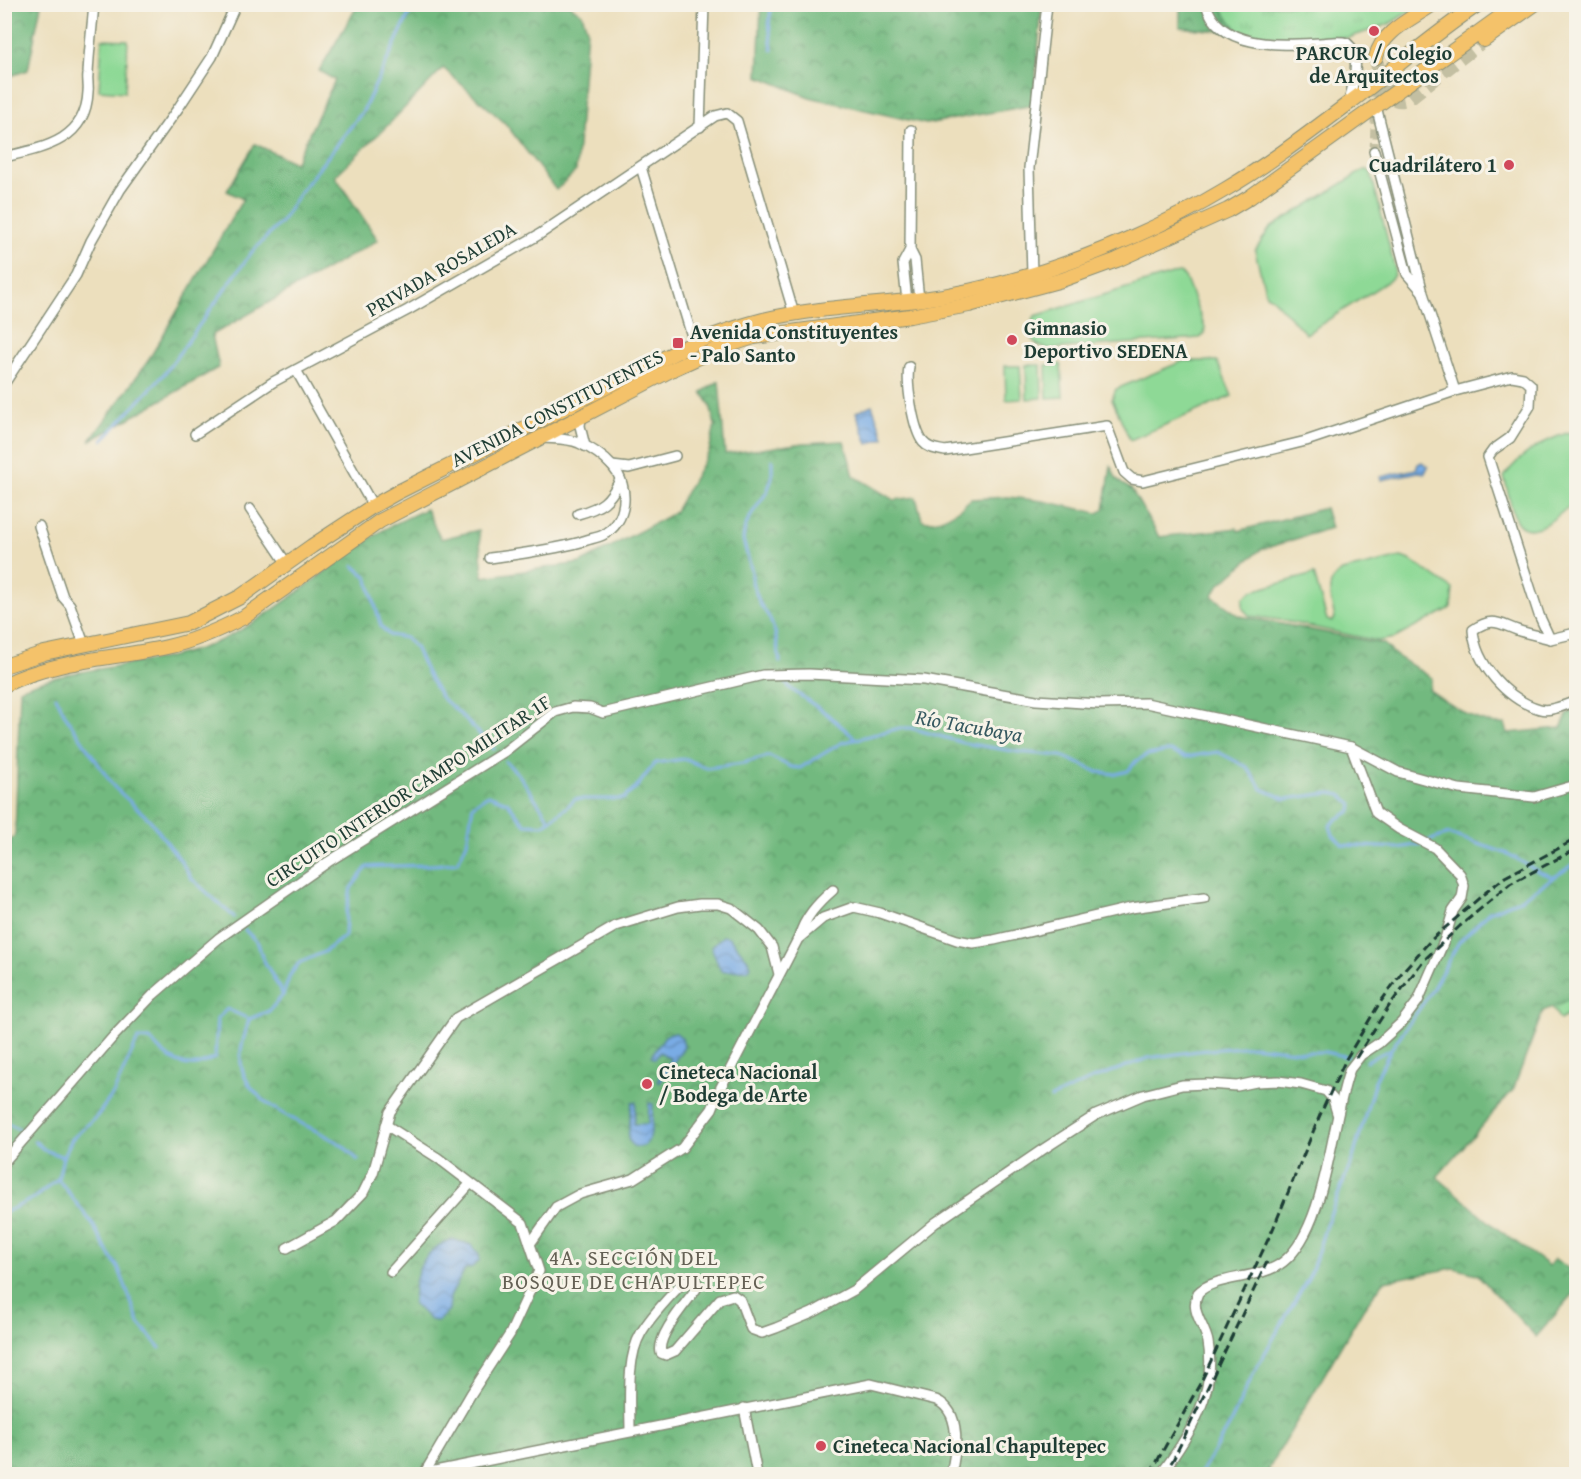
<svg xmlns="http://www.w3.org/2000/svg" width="1581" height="1479" viewBox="0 0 1581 1479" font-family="'Gentium Book Plus',serif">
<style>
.grass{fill:#8ed996;stroke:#568b65;stroke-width:1.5}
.forest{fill:url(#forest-crowns);stroke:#487b5a;stroke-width:1.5}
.park{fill:url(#park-tufts);stroke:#568b65;stroke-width:1.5}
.garden{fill:url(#garden-furrows);stroke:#568b65;stroke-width:1.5}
.water{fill:url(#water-waves);stroke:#4c748c;stroke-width:1.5}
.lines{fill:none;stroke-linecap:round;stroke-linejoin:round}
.stream{stroke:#79ace5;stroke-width:3}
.minor-tunnel{stroke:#c3bfa2;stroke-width:9;stroke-dasharray:9 4.5;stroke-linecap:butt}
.highway-tunnel{stroke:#c3bfa2;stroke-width:14;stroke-dasharray:14 7;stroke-linecap:butt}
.minor-casing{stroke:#868e78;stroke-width:12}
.highway-casing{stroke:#868e78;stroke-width:16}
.minor{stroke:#fff;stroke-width:9}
.highway{stroke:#f4c26a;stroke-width:14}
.rail{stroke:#1f3d34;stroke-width:3;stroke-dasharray:9 4.5;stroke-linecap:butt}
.poi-dot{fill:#d1495b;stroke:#f7f3e8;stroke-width:2}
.labels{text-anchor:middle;stroke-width:6;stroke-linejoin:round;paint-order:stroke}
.poi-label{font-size:20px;font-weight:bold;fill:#1f3d34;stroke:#f7f3e8;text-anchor:start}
.street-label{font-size:20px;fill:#1f3d34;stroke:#f7f3e8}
.water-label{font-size:21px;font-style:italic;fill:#365960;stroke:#f7f3e8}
.neighbourhood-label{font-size:21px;letter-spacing:1.5px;fill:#646054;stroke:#f7f3e8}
</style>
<defs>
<pattern id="forest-crowns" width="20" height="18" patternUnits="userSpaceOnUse" patternTransform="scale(1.5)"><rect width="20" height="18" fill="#72b97f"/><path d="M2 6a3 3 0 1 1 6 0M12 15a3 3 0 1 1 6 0" fill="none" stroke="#5d9869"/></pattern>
<pattern id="park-tufts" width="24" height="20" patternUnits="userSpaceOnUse" patternTransform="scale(1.5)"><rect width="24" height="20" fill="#8ed996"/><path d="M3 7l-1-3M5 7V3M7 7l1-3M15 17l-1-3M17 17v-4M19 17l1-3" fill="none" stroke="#7abb82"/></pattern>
<pattern id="garden-furrows" width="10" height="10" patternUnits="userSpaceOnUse" patternTransform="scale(1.5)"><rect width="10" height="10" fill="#8ed996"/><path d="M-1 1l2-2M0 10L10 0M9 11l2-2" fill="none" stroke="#7abb82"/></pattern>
<pattern id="water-waves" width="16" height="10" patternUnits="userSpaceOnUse" patternTransform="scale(1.5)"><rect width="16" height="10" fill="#79ace5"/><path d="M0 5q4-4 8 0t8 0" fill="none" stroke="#638dba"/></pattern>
</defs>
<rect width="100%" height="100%" fill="#f7f3e8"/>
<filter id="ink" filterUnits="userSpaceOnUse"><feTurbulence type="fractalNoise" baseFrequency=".0167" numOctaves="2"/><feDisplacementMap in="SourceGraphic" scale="12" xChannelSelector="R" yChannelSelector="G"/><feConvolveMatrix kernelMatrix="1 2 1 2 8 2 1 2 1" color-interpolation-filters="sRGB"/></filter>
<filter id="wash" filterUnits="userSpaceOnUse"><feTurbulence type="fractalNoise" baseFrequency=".008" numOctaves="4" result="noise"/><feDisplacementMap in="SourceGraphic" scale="24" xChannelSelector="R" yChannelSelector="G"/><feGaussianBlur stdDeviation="1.35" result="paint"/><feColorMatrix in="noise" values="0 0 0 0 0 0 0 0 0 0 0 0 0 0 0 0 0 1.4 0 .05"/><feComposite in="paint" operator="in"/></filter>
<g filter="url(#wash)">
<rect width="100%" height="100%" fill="#ecdfbd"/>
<!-- grass -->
<g class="grass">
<path d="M102 39 128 40 125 92 99 90Z"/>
<path d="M1364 170H1368L1371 173 1395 269 1394 275 1390 280 1306 334 1272 298 1266 295 1255 251 1270 228Z"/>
<path d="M1180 273 1185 277 1205 328 1204 334 1200 338 1049 349C1030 346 1026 332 1035 316L1172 274Z"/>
<path d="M1183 361H1217L1232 396 1130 440 1112 399 1116 389Z"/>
<path d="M1061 364 1063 397 1047 398 1046 365Z"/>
<path d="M1026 365H1041L1042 398 1027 399Z"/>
<path d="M1005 366H1020L1022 399 1006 400Z"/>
<path d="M1576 430V500C1565 510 1532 543 1517 522 1511 512 1508 489 1504 477 1522 451 1547 439 1576 430Z"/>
<path d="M1401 557 1410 560 1453 589 1451 608 1395 638 1378 641 1280 620 1250 616 1243 609V598L1252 591 1314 574 1327 620 1332 622 1335 618C1331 600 1323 582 1342 571Z"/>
</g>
<!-- forest -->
<g class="forest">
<path d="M5 4 41 5 28 70 8 77 4 75Z"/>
<path d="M570 5 582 14 587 29 576 171 556 190 505 123 443 68 389 124 335 176 378 240 212 335 219 367 90 441 148 361 243 199 227 191 255 144 295 163 335 80 319 71 358 5Z"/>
<path d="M761 5H1042L1033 105 926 124 809 97 758 76Z"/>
<path d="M1180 5H1218L1240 33 1180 27Z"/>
<path d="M719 381 725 454 804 443 844 441 854 476 894 500 916 497 922 520C939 525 958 511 971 499L1008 497 1043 501 1098 513 1104 509 1111 466 1116 478 1122 484 1131 489 1159 537 1237 528 1238 531 1325 508 1331 528 1260 550 1219 585 1212 596 1240 616 1384 644 1395 655 1432 678 1429 690C1452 705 1477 726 1505 724L1508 733 1561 728 1568 713 1576 711V996L1543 1011 1513 1090 1437 1177 1495 1227 1549 1266 1555 1259 1576 1274V1291L1536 1337 1477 1274 1454 1268 1384 1281 1363 1309 1268 1470 1275 1474H5L4 846 15 836 20 689C82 663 153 669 215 643 272 618 325 569 377 534 392 524 410 517 426 509L441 539 479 530 483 577 580 563 674 513 709 452 715 425 710 405 702 392Z"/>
</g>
<!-- park -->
<path class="park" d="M1218 5H1420L1389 24 1348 38 1286 37 1240 33Z"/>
<!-- garden -->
<path class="garden" d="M1576 996V1020L1574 1021 1570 1014 1560 1020 1552 1007Z"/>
<!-- water -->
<g class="water">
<path d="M872 405 884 438 868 444 856 412Z"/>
<path d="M1422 462 1428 467 1425 473 1418 472 1381 480 1380 477 1416 469 1418 464Z"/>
<path d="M723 936 729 937 749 961 751 966 748 970 721 971 711 947Z"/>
<path d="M671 1033H676L682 1038 684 1047 660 1083 657 1081 671 1059 660 1052 655 1059 651 1056 665 1036Z"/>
<path d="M632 1102H636L634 1124H648L649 1103 653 1104C652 1119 655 1151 634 1147L628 1139Z"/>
<path d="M452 1239 471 1245 479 1254V1261L472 1267 465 1269 450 1297 449 1310 438 1321 430 1320 413 1303C414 1272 422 1251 452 1239Z"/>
</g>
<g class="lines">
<!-- stream -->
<g class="stream">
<path d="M772 4 769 22 772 50"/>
<path d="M103 440 165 373 251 253 281 222 301 191 363 111 414 4"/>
<path d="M772 460V478L767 492 753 512 745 527 743 540 752 572V582L760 604 769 617 775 632 780 662"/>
<path d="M354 566 367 577 381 626 389 635 406 638 416 649 427 673 441 697 458 712 494 749"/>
<path d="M784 680 791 689 827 714 856 739"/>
<path d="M56 697 67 718 114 787 150 820 181 861 191 878 234 917"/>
<path d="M505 761 519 775 550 820"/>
<path d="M1428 841 1449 834 1508 854 1539 872 1554 877"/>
<path d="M245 930 258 943 262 957 283 995"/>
<path d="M249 1019C247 1029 242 1041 241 1051 235 1102 303 1121 337 1142 345 1146 351 1154 358 1160"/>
<path d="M1366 1061 1389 1050"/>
<path d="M1051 1098 1092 1079 1148 1058 1197 1051 1253 1046 1303 1052H1325L1348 1057"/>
<path d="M4 1121 21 1130"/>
<path d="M34 1141 45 1150 63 1157"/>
<path d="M58 1179 92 1223 106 1249 119 1269 139 1323 160 1348"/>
<path d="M4 1213 34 1198 58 1179 63 1157 72 1139 97 1116 113 1094 138 1039H150C161 1053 176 1067 196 1065 202 1064 209 1060 215 1058L217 1019 227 1009 249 1019 269 1011 283 995 290 975 299 963 324 952 345 936 346 915 351 888 367 867C398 864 427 868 458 862L467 842 473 805 488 795 507 802 525 824 543 825 566 808 575 799H623L636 788 655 763 684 759 707 768 743 763 769 756 791 767 800 768 841 743 900 728H911L964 743 1019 752 1062 756 1098 772 1116 774 1128 771 1136 761 1147 755 1170 751 1185 757 1218 752 1247 767 1262 789 1285 799 1330 793 1341 795 1352 804 1351 811 1337 819 1330 826 1333 835 1343 845 1398 848 1422 844"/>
<path d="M1200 1474 1229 1426 1254 1372 1311 1273 1326 1225 1353 1158 1375 1081 1391 1049 1429 995 1459 942 1489 912 1519 900 1576 863"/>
</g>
</g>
</g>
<g filter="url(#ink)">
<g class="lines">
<!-- minor-tunnel -->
<path class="minor-tunnel" d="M1374 151 1377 70"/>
<!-- highway-tunnel -->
<path class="highway-tunnel" d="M1376 57C1377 68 1384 91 1394 98 1398 102 1403 100 1408 99L1484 40"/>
<!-- minor casing -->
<g class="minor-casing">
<g id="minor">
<path d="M1206 4C1219 50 1282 45 1319 43 1329 43 1338 40 1347 43 1363 55 1352 86 1349 103"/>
<path d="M1376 106 1423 293 1455 391 1512 376 1523 378 1531 385 1530 406 1510 438 1493 450 1488 457 1539 615 1550 639C1540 636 1528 634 1517 630 1498 623 1492 617 1473 630 1475 663 1507 700 1540 709 1550 712 1566 705 1576 701"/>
<path d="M700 127 704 4"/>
<path d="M911 130 910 250 915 260 919 300"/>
<path d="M1374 151 1407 274 1422 291"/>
<path d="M4 157C43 148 86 141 88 92 89 86 87 80 88 74 89 51 92 28 94 4"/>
<path d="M641 167 694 343"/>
<path d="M1032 275 1029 168 1047 4"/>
<path d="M907 301 903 263 910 250"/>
<path d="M909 367C906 383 913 429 923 442 929 449 936 449 945 451L1107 426 1124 472 1132 479 1143 481 1306 441 1455 391"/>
<path d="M296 370 373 506"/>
<path d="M4 384 76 275 91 241 120 190 179 107 212 57 236 4"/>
<path d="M581 417 580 426 585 446"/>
<path d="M195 434 273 382 408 310 540 234 715 116 727 113 737 121 794 314"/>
<path d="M612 466 629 468 675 456"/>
<path d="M250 509 287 564"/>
<path d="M578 514C602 507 609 502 620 480"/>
<path d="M39 526 63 597 70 605 84 644"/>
<path d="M490 558C521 554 551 550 581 542 588 539 597 538 603 535 628 522 630 487 613 467 604 457 591 448 579 443 568 438 554 439 543 438"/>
<path d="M1550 639 1576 633"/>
<path d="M1351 747 1398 772 1459 789 1534 797 1576 785"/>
<path d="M799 937C805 917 817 904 833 890"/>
<path d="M386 1125 438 1158 523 1223 539 1271 510 1334 471 1394 424 1474"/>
<path d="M4 1162 112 1038 153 995 219 938 328 862 504 752 555 712 573 707 590 708 603 713 763 675 809 674 924 680 1036 700 1099 704 1146 703 1351 747 1376 813 1399 829 1435 848 1460 874 1464 886 1462 898 1453 911 1445 939 1418 1001 1402 1022 1379 1043 1361 1055 1350 1069C1331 1120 1327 1228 1283 1262 1260 1280 1214 1275 1198 1293 1189 1311 1205 1325 1208 1342 1217 1393 1190 1435 1161 1474"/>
<path d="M530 1244 556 1207 580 1194 633 1179 682 1148 712 1109 721 1087 798 939 823 918 854 907 880 913 957 940 973 943 994 940 1131 908 1204 898"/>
<path d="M287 1248 336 1221 363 1193 373 1173 390 1112 456 1018 616 926 678 907 700 904H718L731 908 759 930 772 947 779 974"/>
<path d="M391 1272 470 1184"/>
<path d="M744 1408 757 1474"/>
<path d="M630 1431C630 1402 626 1358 641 1333 652 1314 669 1298 683 1282L693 1279 697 1283 696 1289C687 1302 656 1336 661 1353L666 1355 675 1351 720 1299 733 1295 740 1300 751 1329 762 1333 776 1328 812 1313 854 1290 935 1223 1042 1150 1096 1115 1143 1095 1182 1085 1207 1084 1237 1086 1256 1082 1278 1081 1301 1084 1326 1091 1333 1099 1337 1113"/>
<path d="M425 1473 871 1384 936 1400C963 1412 956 1452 951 1474"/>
</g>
</g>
<!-- highway casing -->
<g class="highway-casing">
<g id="highway">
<path d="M1484 40 1535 4"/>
<path d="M1376 57C1382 31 1412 19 1433 4"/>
<path d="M4 666 44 653 189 623 240 597 312 546 373 506 398 492 694 343C717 334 739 326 763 320 812 308 865 306 916 300 955 295 994 286 1031 275 1094 256 1170 223 1226 189 1269 164 1309 133 1349 103 1392 71 1433 34 1479 4"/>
<path d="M4 685C54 660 113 659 167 647 194 641 219 630 244 617L380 521 673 369 717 349 754 337 910 316 969 305 1062 280 1117 260 1228 210 1250 197 1518 4"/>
</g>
</g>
<!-- minor -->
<use href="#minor" class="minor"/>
<!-- highway -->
<use href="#highway" class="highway"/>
<!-- rail -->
<g class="rail">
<path d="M1356 1058 1389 1006 1423 961 1460 926 1510 884 1576 849"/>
<path d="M1150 1474 1201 1382 1273 1229 1320 1115 1346 1059 1379 1004 1403 971 1430 941 1485 893 1505 877 1576 839"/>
<path d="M1163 1474 1173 1460 1187 1431 1267 1262"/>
</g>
</g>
</g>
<!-- markers -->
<g class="poi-dot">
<circle cx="1374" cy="31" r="6"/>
<circle cx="1509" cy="165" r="6"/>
<circle cx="1012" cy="340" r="6"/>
<rect x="672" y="337" width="12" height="12" rx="3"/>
<circle cx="647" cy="1084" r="6"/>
<circle cx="821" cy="1446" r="6"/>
</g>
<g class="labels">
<!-- poi labels -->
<g class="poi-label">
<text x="1374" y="60" text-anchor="middle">PARCUR / Colegio<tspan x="1374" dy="23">de Arquitectos</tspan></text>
<text x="1497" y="172" text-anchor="end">Cuadrilátero 1</text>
<text x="1024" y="335">Gimnasio<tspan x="1024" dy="23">Deportivo SEDENA</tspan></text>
<text x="690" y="339">Avenida Constituyentes<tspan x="690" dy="23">- Palo Santo</tspan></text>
<text x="659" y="1079">Cineteca Nacional<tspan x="659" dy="23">/ Bodega de Arte</tspan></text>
<text x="833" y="1453">Cineteca Nacional Chapultepec</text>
</g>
<!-- street labels -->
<g class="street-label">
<text transform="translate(441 269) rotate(-30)" y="7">PRIVADA ROSALEDA</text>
<text transform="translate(557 408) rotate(-27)" y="7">AVENIDA CONSTITUYENTES</text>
<text transform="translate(408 791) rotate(-33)" y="7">CIRCUITO INTERIOR CAMPO MILITAR 1F</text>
</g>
<!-- water labels -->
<g class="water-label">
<text transform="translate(969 726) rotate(10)" y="7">Río Tacubaya</text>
</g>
<!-- neighbourhood labels -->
<g class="neighbourhood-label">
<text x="634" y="1265">4A. SECCIÓN DEL<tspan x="634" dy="24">BOSQUE DE CHAPULTEPEC</tspan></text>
</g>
</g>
<!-- margin -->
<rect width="1581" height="1479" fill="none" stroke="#f7f3e8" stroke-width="24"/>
</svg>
